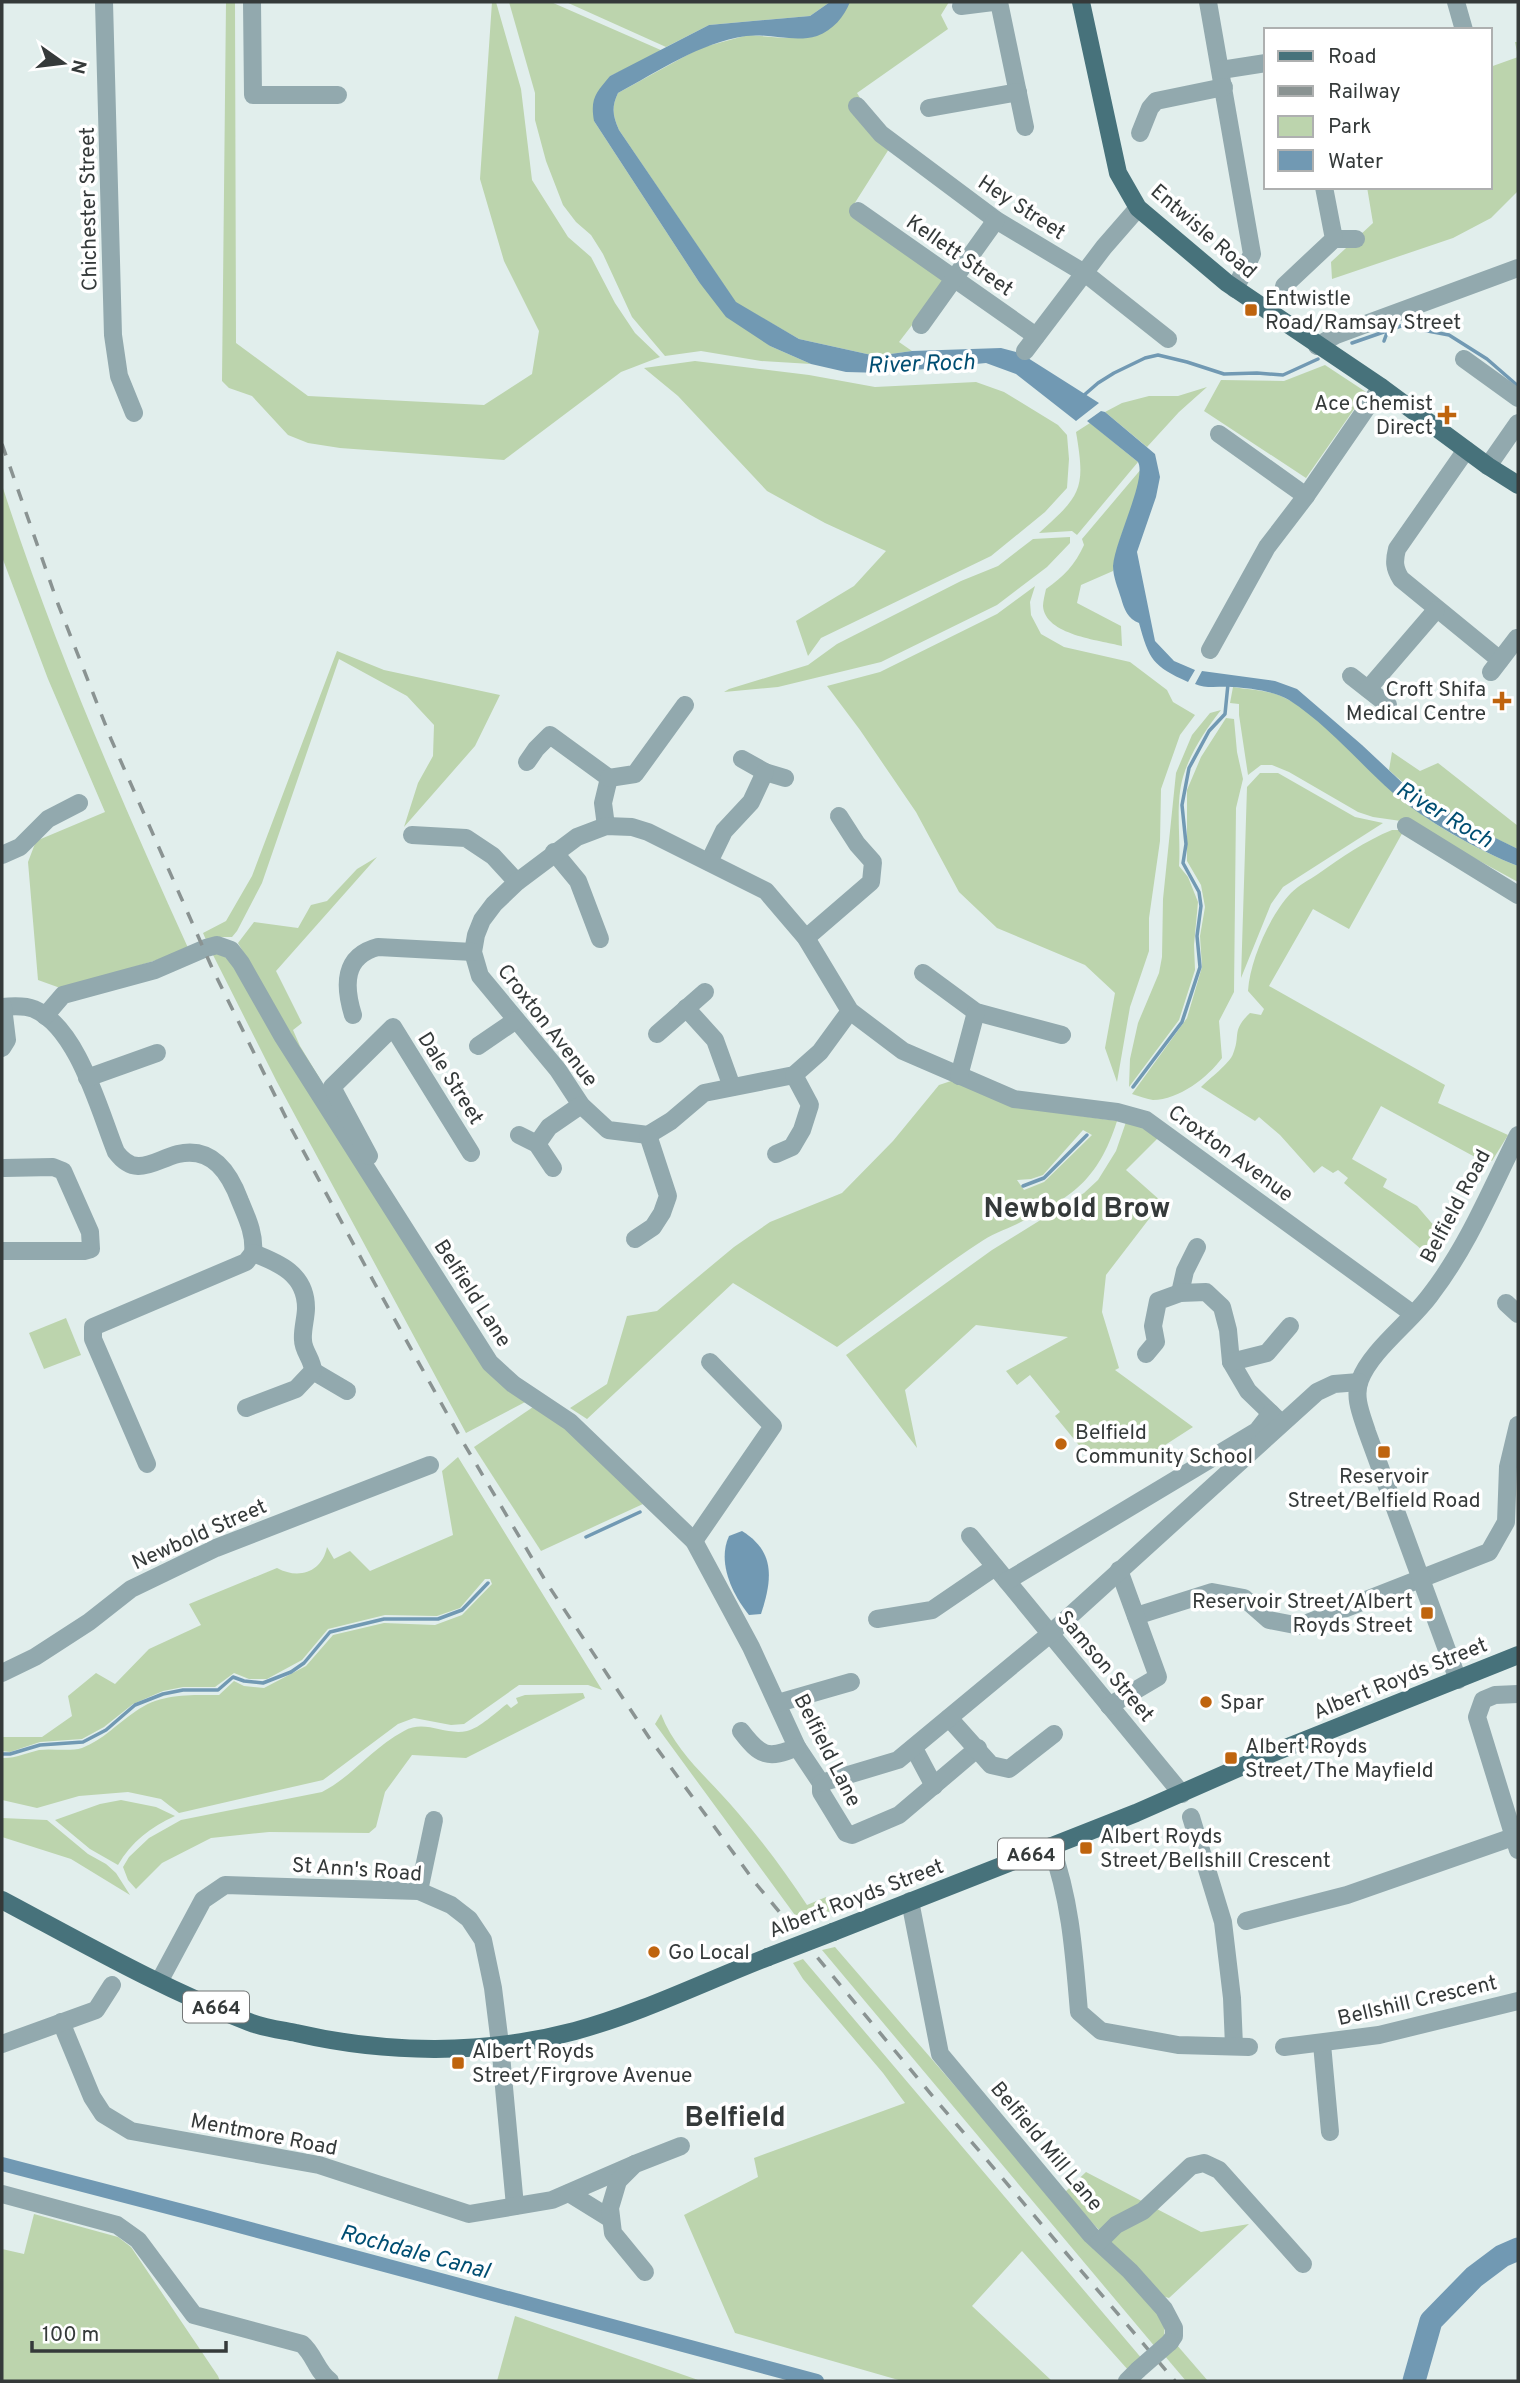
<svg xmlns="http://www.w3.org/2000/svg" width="1520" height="2383" viewBox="0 0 1520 2383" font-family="Overpass,sans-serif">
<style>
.green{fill:#bcd4ad;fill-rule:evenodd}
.water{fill:#7199b3}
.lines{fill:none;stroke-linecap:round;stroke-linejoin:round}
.stream{stroke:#7199b3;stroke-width:3.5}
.canal{stroke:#7199b3;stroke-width:14}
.river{stroke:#7199b3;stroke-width:23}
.minor{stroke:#92a9ae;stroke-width:18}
.major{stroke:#47727b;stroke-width:18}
.rail{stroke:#8a9392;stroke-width:3.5;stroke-dasharray:12 12;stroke-linecap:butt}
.minor-bridge{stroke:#92a9ae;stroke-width:18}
.major-bridge{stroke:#47727b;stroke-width:18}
.poi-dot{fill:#bf640e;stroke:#fff;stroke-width:2.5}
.labels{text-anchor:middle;stroke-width:7;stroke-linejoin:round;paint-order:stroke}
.shield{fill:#fff;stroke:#727575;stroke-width:2}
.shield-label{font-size:19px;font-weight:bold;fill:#353a3a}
.street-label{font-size:21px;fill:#353a3a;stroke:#fff}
.poi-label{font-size:21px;fill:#353a3a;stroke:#fff;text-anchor:start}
.water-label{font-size:23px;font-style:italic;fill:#004e72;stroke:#fff}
.district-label{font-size:28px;font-weight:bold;fill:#353a3a;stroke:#fff}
</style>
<rect width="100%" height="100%" fill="#e1eeec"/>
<!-- green -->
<g class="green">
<path d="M226 2H235L236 343 308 396 484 405 532 374 539 331 504 261 480 179 492 2H496L521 89 532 180 568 237 591 257 615 303 635 333 660 357 621 372 504 460 340 448 308 443 288 435 252 396 229 388 222 381Z"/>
<path d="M509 2H551L663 51 610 76 594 121 699 282 770 346 811 364 761 361 701 351 665 356 632 317 603 254 591 235 576 222 563 205 546 161 535 120V93Z"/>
<path d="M566 2H830L810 16 709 25 666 47Z"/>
<path d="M850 2H949L941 15 948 29 857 93 880 130 894 141 851 209 946 281 899 342 912 351 876 356 799 339 736 303 619 130C613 116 611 108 618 93L700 48 748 35 784 38 816 36Z"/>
<path d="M1515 42H1518V191L1491 218 1453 238 1332 279 1331 262 1373 223 1367 187H1490V67L1518 57Z"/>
<path d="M695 361 809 375 875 387 976 382 1004 392 1058 425 1067 435 1069 459 1067 488 1045 512 991 556 821 638 808 656 796 621 854 586 886 551 825 523 767 491 678 396 644 368Z"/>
<path d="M1325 365 1366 392 1306 478 1204 411 1221 380 1284 381Z"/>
<path d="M1207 387 1179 412 1147 447 1105 412 1122 403 1149 396H1178Z"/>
<path d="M1090 423 1138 462 1077 535 1072 531 1039 533C1081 495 1086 490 1076 432Z"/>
<path d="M1142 468C1137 504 1117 535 1113 571L1081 585 1077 603 1121 626 1122 646C1099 640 1045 635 1043 606 1043 601 1045 594 1046 589 1064 576 1075 565 1084 545L1082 539Z"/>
<path d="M2 485C53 644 120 798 189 950L63 989 38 980 28 862 36 841 105 812 48 679 2 557Z"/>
<path d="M1070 537V543L1047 567 997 605 881 662 778 687 724 692 729 689 808 665 837 644 961 581 998 566 1033 539Z"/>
<path d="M1035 586 1030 602 1031 615 1041 634 1064 647 1130 662 1167 690 1173 702 1195 715 1180 735 1161 789 1160 841 1149 918V951L1130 1007 1117 1082 1105 1048 1115 993 1085 965 997 928 959 892 916 812 860 730 827 686 880 672 997 614Z"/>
<path d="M337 651 384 670 500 695 475 746 404 827 418 783 433 756 434 725 407 696 339 659 262 883 237 931 232 937H218L207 942 203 933 226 921 252 876Z"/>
<path d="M1233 687C1250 690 1270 690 1285 698 1326 718 1360 764 1394 793 1425 821 1479 851 1518 866V882L1408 822 1373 817 1358 812 1289 772 1272 765H1261L1248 775 1239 715V704L1230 703Z"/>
<path d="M1221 710C1206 729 1190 753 1183 777 1175 805 1181 838 1179 866L1188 877 1198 902 1194 945 1195 970 1179 1020 1129 1087 1130 1059 1138 1023 1159 973 1162 957 1163 899 1176 773 1192 735 1210 713Z"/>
<path d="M1226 718 1234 719 1237 752 1243 779 1236 808 1234 992 1219 1021 1222 1058C1208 1077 1179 1100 1153 1100 1147 1099 1139 1096 1132 1094L1187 1018 1202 967 1200 936 1205 907 1201 885 1187 861V790L1201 757Z"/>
<path d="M1392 752 1420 771 1438 763 1518 826V849C1473 828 1426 805 1389 770Z"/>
<path d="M1260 773H1278L1355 817 1383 823 1283 887 1271 904 1241 978 1247 787Z"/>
<path d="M1392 830H1404L1349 929 1313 909 1269 986 1445 1085 1438 1103 1508 1135 1492 1161 1475 1157 1381 1106 1352 1159 1387 1179 1383 1187 1417 1206 1442 1235 1429 1256 1344 1183 1348 1178 1338 1170 1333 1173 1322 1166 1314 1173 1280 1135 1259 1117 1255 1121 1201 1087C1209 1079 1230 1063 1233 1054 1241 1035 1231 1031 1250 1013L1261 1015 1264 1009 1248 991C1250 960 1270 915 1291 893 1299 885 1309 880 1318 874 1342 857 1365 841 1392 830Z"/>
<path d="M377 857 276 971 302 1023 293 1030 300 1046 322 1082 319 1083 238 943 254 922 298 928 311 905 327 901 357 869Z"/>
<path d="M211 951 230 959 473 1346 529 1400 466 1433 277 1082Z"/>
<path d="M954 1080 1038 1110 1117 1121C1098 1181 1071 1198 1017 1224 1004 1230 990 1235 979 1243 930 1275 884 1313 837 1347L733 1283 587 1419 570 1408 607 1384 627 1316 657 1311 734 1247 770 1222 842 1193 893 1141 939 1085ZM1083 1130 1092 1135 1044 1182 1024 1190 1017 1180 1031 1179 1043 1175Z"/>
<path d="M1126 1122 1142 1127 1159 1137 1126 1170 1162 1202 1106 1275 1102 1312 1119 1368 1115 1370 1193 1427 1145 1458 1120 1448 1096 1466 1055 1416 1060 1412 1030 1375 1017 1385 1006 1371 1068 1337 976 1325 905 1390 917 1448 846 1355 992 1250 1084 1193 1098 1180 1116 1151Z"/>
<path d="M66 1318 81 1355 44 1369 29 1333Z"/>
<path d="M536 1405 569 1426 643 1504 541 1551 474 1447Z"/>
<path d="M458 1457 602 1690 588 1685H519L464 1724 451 1725 414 1718 398 1724 323 1780 179 1813 161 1799 128 1792 79 1796 37 1808 2 1800V1758C14 1759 26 1753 39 1750 52 1748 69 1752 82 1748 103 1740 118 1723 136 1711 161 1693 190 1695 219 1695L234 1681 244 1686 264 1688 306 1666 333 1635 384 1623 435 1625 462 1615 492 1584 490 1579H485L460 1608 437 1616 385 1615 328 1629 302 1660 267 1679H249L234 1673 215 1687H183L163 1691 133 1704 104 1727 82 1739 40 1742 10 1752 2 1751V1737H42L72 1716 68 1696 96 1673 115 1684 149 1649 201 1625 189 1604 277 1568C299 1580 322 1572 327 1547L334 1559 350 1551 370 1571 453 1535 442 1471Z"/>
<path d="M583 1693 585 1698 466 1758 412 1755 385 1792 376 1827 369 1833 269 1832 211 1838 162 1863 136 1889 128 1880 123 1867 129 1857 149 1838 181 1820 322 1792C353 1776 372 1748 404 1731 425 1719 445 1736 467 1731 480 1728 496 1712 507 1704L511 1708 518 1703 516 1698 525 1695Z"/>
<path d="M661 1714C677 1755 711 1780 738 1813 763 1842 786 1873 807 1905L826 1897 831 1911 800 1922 655 1724Z"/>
<path d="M121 1800 156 1807 175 1816C151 1827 131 1842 118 1865L90 1849 55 1820 100 1804Z"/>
<path d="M2 1818 47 1820 88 1854 106 1864 116 1873 130 1895 71 1859 2 1837Z"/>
<path d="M835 1947 1018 2159 1165 2320 1164 2338 1156 2348 822 1950Z"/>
<path d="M803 1959 1143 2360 1129 2371 1022 2251 972 2306 1052 2381H902L735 2333 684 2215 758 2177 754 2158 905 2103 883 2073 803 1979 793 1963Z"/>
<path d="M1086 2172 1201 2232 1249 2224 1169 2298 1162 2296 1064 2193Z"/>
<path d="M34 2214 118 2237 131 2247 218 2376 220 2381H2V2249L24 2254Z"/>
<path d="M515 2316 701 2381H497Z"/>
<path d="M1176 2344 1208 2381H1186L1164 2355Z"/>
</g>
<!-- water -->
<g class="water">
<path d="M830 2H850C844 17 833 30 817 36 794 43 769 33 746 36 699 43 659 71 618 93 611 108 613 116 619 130L736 302 799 339 876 356 912 351 1001 348 1020 353 1099 403 1076 421 1016 374 986 363 884 373 846 372 811 364 770 346 726 317 699 282 594 121C590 98 596 93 610 76L709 25 810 16Z"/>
<path d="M1101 411 1105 412 1155 454 1160 477 1156 497 1137 552 1155 641 1174 661 1195 670 1188 682C1153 666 1149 660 1139 623 1128 619 1124 609 1121 598 1118 588 1113 577 1113 566 1115 540 1147 479 1138 462L1087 421Z"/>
<path d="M1202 671 1275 681 1297 689 1362 745 1409 789 1477 829 1518 849V866C1479 851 1424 820 1393 793 1358 762 1328 725 1289 700 1274 691 1249 688 1232 687 1219 686 1206 689 1195 684Z"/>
<path d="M742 1531C776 1552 772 1580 761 1614L749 1615C732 1594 717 1562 729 1536Z"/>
</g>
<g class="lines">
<!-- stream -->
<g class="stream">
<path d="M1384 341 1388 330"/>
<path d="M1352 343 1401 326 1449 335 1487 359 1518 386"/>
<path d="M1083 396 1098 383 1114 373 1145 358 1158 355 1187 362 1224 374 1257 373 1283 375 1318 359"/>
<path d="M1133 1087 1182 1022 1200 967 1197 936 1201 906 1199 892 1183 863 1186 844 1182 805 1189 768 1209 731 1225 714 1228 684"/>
<path d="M1023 1186 1044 1178 1087 1135"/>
<path d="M586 1537 640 1512"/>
<path d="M2 1754H10L40 1745 83 1742 106 1730 135 1705 163 1694 183 1690H218L233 1677 244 1681 263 1683 291 1672 304 1663 330 1632 384 1619H438L462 1610 488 1583"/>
</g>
<!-- canal -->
<path class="canal" d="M2 2164 202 2216 817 2381"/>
<!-- river -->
<path class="river" d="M1414 2381 1431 2321 1474 2277 1502 2256 1518 2249"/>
<!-- minor -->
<g class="minor">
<path d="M104 2 113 335 119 376 134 413"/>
<path d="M252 2 253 95H338"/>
<path d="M999 2 1025 127"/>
<path d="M1208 2 1252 254 1235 289"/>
<path d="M1456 2 1464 30"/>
<path d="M961 6 993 2"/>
<path d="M1221 70 1266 63"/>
<path d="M857 106 881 134 996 220 1086 274 1168 339"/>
<path d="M929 108 1018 92"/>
<path d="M1140 133 1150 108 1156 101 1224 87"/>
<path d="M858 211 1036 336"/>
<path d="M1334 239H1356"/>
<path d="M1284 286 1334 239 1324 187"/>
<path d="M921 325 996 220"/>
<path d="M1317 346 1336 335 1518 268"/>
<path d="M1025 351 1104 247 1138 208"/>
<path d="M1464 359 1518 398"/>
<path d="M1219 434 1306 496"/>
<path d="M1466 450 1397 549C1394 561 1394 568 1401 579L1500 660"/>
<path d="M1488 466 1518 423"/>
<path d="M1210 650 1267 547 1306 496 1381 387"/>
<path d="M1491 672 1517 638"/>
<path d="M1351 676 1388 705"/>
<path d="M1368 689 1436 610"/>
<path d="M742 759 765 772 785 778"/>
<path d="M527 762 536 749 550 735 609 778 603 803 606 826"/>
<path d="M609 778 635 774 685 705"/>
<path d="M1406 826 1518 895"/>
<path d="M412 835 466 838 493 856 517 882"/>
<path d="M554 852 578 881 600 939"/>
<path d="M2 855 20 847 48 819 79 803"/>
<path d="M709 862 724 831 751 802 765 772"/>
<path d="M806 938 871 882 873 862 857 844 839 816"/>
<path d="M923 973 976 1012 1062 1035"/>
<path d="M2 1007C12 1006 24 1005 34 1009 78 1028 99 1110 116 1152 136 1179 154 1160 178 1154 213 1146 230 1174 240 1201 247 1218 255 1234 253 1253L246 1262 93 1327V1339L147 1464"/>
<path d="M686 1008 715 1040 732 1087"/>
<path d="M850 1011 820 1052 794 1075 704 1093 671 1121 648 1135 608 1130 581 1105 558 1070 480 976 473 952 476 935 482 920 494 904 517 882 577 837 606 826 632 827 648 832 766 891 806 938 850 1011 903 1051 1014 1099 1117 1112 1146 1120 1413 1314"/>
<path d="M353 1015C344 986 343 956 378 947L473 952"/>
<path d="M45 1016 63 995 155 970 206 948 217 945 231 950 241 963 283 1037 490 1363 513 1384 570 1422 694 1541 751 1647 797 1747 821 1783V1792L846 1833 852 1835 899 1815 978 1748"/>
<path d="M657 1034 705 992"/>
<path d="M478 1046 516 1020"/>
<path d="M2 1048 7 1040 3 1007"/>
<path d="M959 1076 976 1012"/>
<path d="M87 1078 157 1053"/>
<path d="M519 1135 537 1144 553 1168"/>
<path d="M537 1144 549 1127 581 1105"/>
<path d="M776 1154 792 1147 802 1130 810 1105 794 1075"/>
<path d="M369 1156 332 1087 393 1027 471 1153"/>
<path d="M635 1239 653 1227 662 1213 668 1196 648 1135"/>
<path d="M2 1251H84L91 1249 90 1232 63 1171 53 1167 4 1168"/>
<path d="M1180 1293 1185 1271 1197 1247"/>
<path d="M1506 1303 1518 1314"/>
<path d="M1146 1354 1156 1342 1153 1326 1158 1301 1180 1293 1206 1292 1222 1307 1228 1330 1231 1362 1248 1391 1277 1419"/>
<path d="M1231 1362 1267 1353 1290 1326"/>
<path d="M313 1371 347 1391"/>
<path d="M246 1408 296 1389 313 1371C313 1360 303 1351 303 1340 302 1330 306 1318 306 1308 306 1274 279 1263 253 1253"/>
<path d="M970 1536 1182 1794"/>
<path d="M694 1541 773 1426 710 1362"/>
<path d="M1007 1581 1257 1431 1271 1413"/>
<path d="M1136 1616 1212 1592 1244 1598 1269 1620 1300 1626 1489 1552 1506 1522 1508 1467 1518 1425"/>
<path d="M877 1619 932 1610 995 1567"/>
<path d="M2 1673 35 1657 89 1622 131 1589 216 1548 430 1465"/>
<path d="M1458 1680 1367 1432C1362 1416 1353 1397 1360 1380 1371 1350 1412 1321 1431 1294 1468 1246 1491 1189 1518 1135"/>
<path d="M1518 1694 1495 1695 1483 1700 1477 1717 1518 1850"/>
<path d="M778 1703 851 1682"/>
<path d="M1109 1706 1158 1677 1119 1570"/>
<path d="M949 1718 991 1765 1009 1769 1054 1734"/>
<path d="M741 1731C760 1756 768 1760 797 1747"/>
<path d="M912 1749 917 1754 934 1786"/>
<path d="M821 1783 898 1760 1050 1634 1317 1392 1334 1384 1359 1382"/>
<path d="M1191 1817 1223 1922 1232 1998 1234 2046"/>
<path d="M1051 1846C1071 1902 1074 1954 1079 2012L1101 2031 1178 2045 1249 2047"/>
<path d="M419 1891 434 1820"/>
<path d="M910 1901 940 2054 1091 2235 1130 2271 1164 2309 1174 2328V2336L1170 2342"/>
<path d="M1246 1921 1347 1895 1513 1837"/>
<path d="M159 1982 203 1900 225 1885 419 1891 451 1905 469 1919 483 1940 493 1988 500 2044 515 2206"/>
<path d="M61 2022 92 2097 103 2114 131 2131 319 2165 469 2214 552 2200 635 2164"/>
<path d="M2 2044 96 2010 112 1985"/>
<path d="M1322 2044 1330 2132"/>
<path d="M1284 2047 1379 2035 1518 2001"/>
<path d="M569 2193 611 2219"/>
<path d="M2 2194 117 2225 138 2240 194 2315 302 2344C314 2354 317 2372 330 2381"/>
<path d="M1099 2242 1116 2225 1143 2211 1191 2166 1204 2163 1219 2170 1303 2264"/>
<path d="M645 2272 613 2233 610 2208 618 2181 635 2164 681 2146"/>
<path d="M1127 2381 1138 2370"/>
</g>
<!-- major -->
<g class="major">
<path d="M1081 2 1118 173 1138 208 1227 283 1381 387 1488 466 1518 485"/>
<path d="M2 1900C83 1943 163 1989 249 2022 264 2028 281 2030 296 2033 387 2054 484 2055 575 2031 641 2013 704 1982 768 1957"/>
<path d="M833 1932 1136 1813 1268 1755 1518 1655"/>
</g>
<!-- rail -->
<path class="rail" d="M2 444 58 604 111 739 213 970 292 1130 375 1284 460 1437 548 1585 650 1739 757 1885 935 2099 1175 2381"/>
<!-- minor-bridge -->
<path class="minor-bridge" d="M1138 2370 1170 2342"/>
<!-- major-bridge -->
<path class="major-bridge" d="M768 1957 833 1932"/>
</g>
<!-- markers -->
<g class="poi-dot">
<rect x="1244" y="303" width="14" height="14" rx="3.5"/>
<path d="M1443.5 404.5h7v7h7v7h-7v7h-7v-7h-7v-7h7z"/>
<path d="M1498.5 690.5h7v7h7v7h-7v7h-7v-7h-7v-7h7z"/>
<circle cx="1061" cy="1444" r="7"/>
<rect x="1377" y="1445" width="14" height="14" rx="3.5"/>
<rect x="1420" y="1606" width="14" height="14" rx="3.5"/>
<circle cx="1206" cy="1702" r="7"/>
<rect x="1224" y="1751" width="14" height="14" rx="3.5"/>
<rect x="1079" y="1841" width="14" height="14" rx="3.5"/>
<circle cx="654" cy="1952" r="7"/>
<rect x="451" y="2056" width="14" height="14" rx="3.5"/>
</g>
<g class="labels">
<!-- shield labels -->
<g class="shield">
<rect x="998" y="1838.5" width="66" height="31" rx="5"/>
<rect x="183" y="1991.5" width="66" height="31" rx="5"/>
</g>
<g class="shield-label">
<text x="1031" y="1861">A664</text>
<text x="216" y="2014">A664</text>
</g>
<!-- street labels -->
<g class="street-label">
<text transform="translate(1022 207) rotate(33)" y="7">Hey Street</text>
<text transform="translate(88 209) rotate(-91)" y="7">Chichester Street</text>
<text transform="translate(1204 231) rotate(41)" y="7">Entwisle Road</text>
<text transform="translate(960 255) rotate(35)" y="7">Kellett Street</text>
<text transform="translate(548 1025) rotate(52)" y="7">Croxton Avenue</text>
<text transform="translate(451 1078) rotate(58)" y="7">Dale Street</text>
<text transform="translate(1231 1153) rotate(36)" y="7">Croxton Avenue</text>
<text transform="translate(1455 1206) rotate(-62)" y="7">Belfield Road</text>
<text transform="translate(473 1293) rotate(57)" y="7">Belfield Lane</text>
<text transform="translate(199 1534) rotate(-24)" y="7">Newbold Street</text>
<text transform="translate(1106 1666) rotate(50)" y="7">Samson Street</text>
<text transform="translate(1400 1678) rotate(-22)" y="7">Albert Royds Street</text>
<text transform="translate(828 1750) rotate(63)" y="7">Belfield Lane</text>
<text transform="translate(357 1869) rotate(4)" y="7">St Ann's Road</text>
<text transform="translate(856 1898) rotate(-21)" y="7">Albert Royds Street</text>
<text transform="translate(1417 2000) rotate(-13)" y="7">Bellshill Crescent</text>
<text transform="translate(264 2134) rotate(11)" y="7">Mentmore Road</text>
<text transform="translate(1047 2146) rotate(50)" y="7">Belfield Mill Lane</text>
</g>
<!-- poi labels -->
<g class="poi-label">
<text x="1265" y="305">Entwistle<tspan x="1265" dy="24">Road/Ramsay Street</tspan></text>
<text x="1433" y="410" text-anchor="end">Ace Chemist<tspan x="1433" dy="24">Direct</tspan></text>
<text x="1486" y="696" text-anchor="end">Croft Shifa<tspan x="1486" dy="24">Medical Centre</tspan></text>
<text x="1075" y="1439">Belfield<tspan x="1075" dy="24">Community School</tspan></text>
<text x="1384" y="1483" text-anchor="middle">Reservoir<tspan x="1384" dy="24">Street/Belfield Road</tspan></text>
<text x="1413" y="1608" text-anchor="end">Reservoir Street/Albert<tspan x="1413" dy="24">Royds Street</tspan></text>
<text x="1220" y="1709">Spar</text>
<text x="1245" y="1753">Albert Royds<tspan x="1245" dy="24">Street/The Mayfield</tspan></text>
<text x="1100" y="1843">Albert Royds<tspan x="1100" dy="24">Street/Bellshill Crescent</tspan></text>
<text x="668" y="1959">Go Local</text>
<text x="472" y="2058">Albert Royds<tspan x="472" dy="24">Street/Firgrove Avenue</tspan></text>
</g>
<!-- water labels -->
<g class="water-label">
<text transform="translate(921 363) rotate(-2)" y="8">River Roch</text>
<text transform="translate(1445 814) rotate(31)" y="8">River Roch</text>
<text transform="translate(415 2251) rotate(15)" y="8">Rochdale Canal</text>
</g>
<!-- district labels -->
<g class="district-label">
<text x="1077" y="1217">Newbold Brow</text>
<text x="735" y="2126">Belfield</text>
</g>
</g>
<!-- border -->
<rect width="1520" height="2383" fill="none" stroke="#353a3a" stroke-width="7"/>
<!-- legend -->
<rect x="1264" y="28" width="228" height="161" fill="#ffffff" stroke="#aeb0b0" stroke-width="2"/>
<rect x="1278" y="51" width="35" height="10" fill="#47727b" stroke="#aeb0b0" stroke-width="2"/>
<text x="1328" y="63" font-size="21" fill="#353a3a">Road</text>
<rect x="1278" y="86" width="35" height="10" fill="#8a9392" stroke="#aeb0b0" stroke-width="2"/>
<text x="1328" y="98" font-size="21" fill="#353a3a">Railway</text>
<rect x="1278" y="116" width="35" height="21" fill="#bcd4ad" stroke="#aeb0b0" stroke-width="2"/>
<text x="1328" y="133" font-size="21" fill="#353a3a">Park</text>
<rect x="1278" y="150" width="35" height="21" fill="#7199b3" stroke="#aeb0b0" stroke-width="2"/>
<text x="1328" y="168" font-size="21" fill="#353a3a">Water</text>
<!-- north arrow -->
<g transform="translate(63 63) rotate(104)" stroke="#ffffff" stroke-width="5" paint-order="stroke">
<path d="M0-5L12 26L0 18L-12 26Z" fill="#353a3a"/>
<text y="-10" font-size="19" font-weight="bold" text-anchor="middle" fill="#353a3a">N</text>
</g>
<!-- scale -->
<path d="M32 2341v10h194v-10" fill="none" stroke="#353a3a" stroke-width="3.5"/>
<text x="42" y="2341" font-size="21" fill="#353a3a" stroke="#ffffff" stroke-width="5" paint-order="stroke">100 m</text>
</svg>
